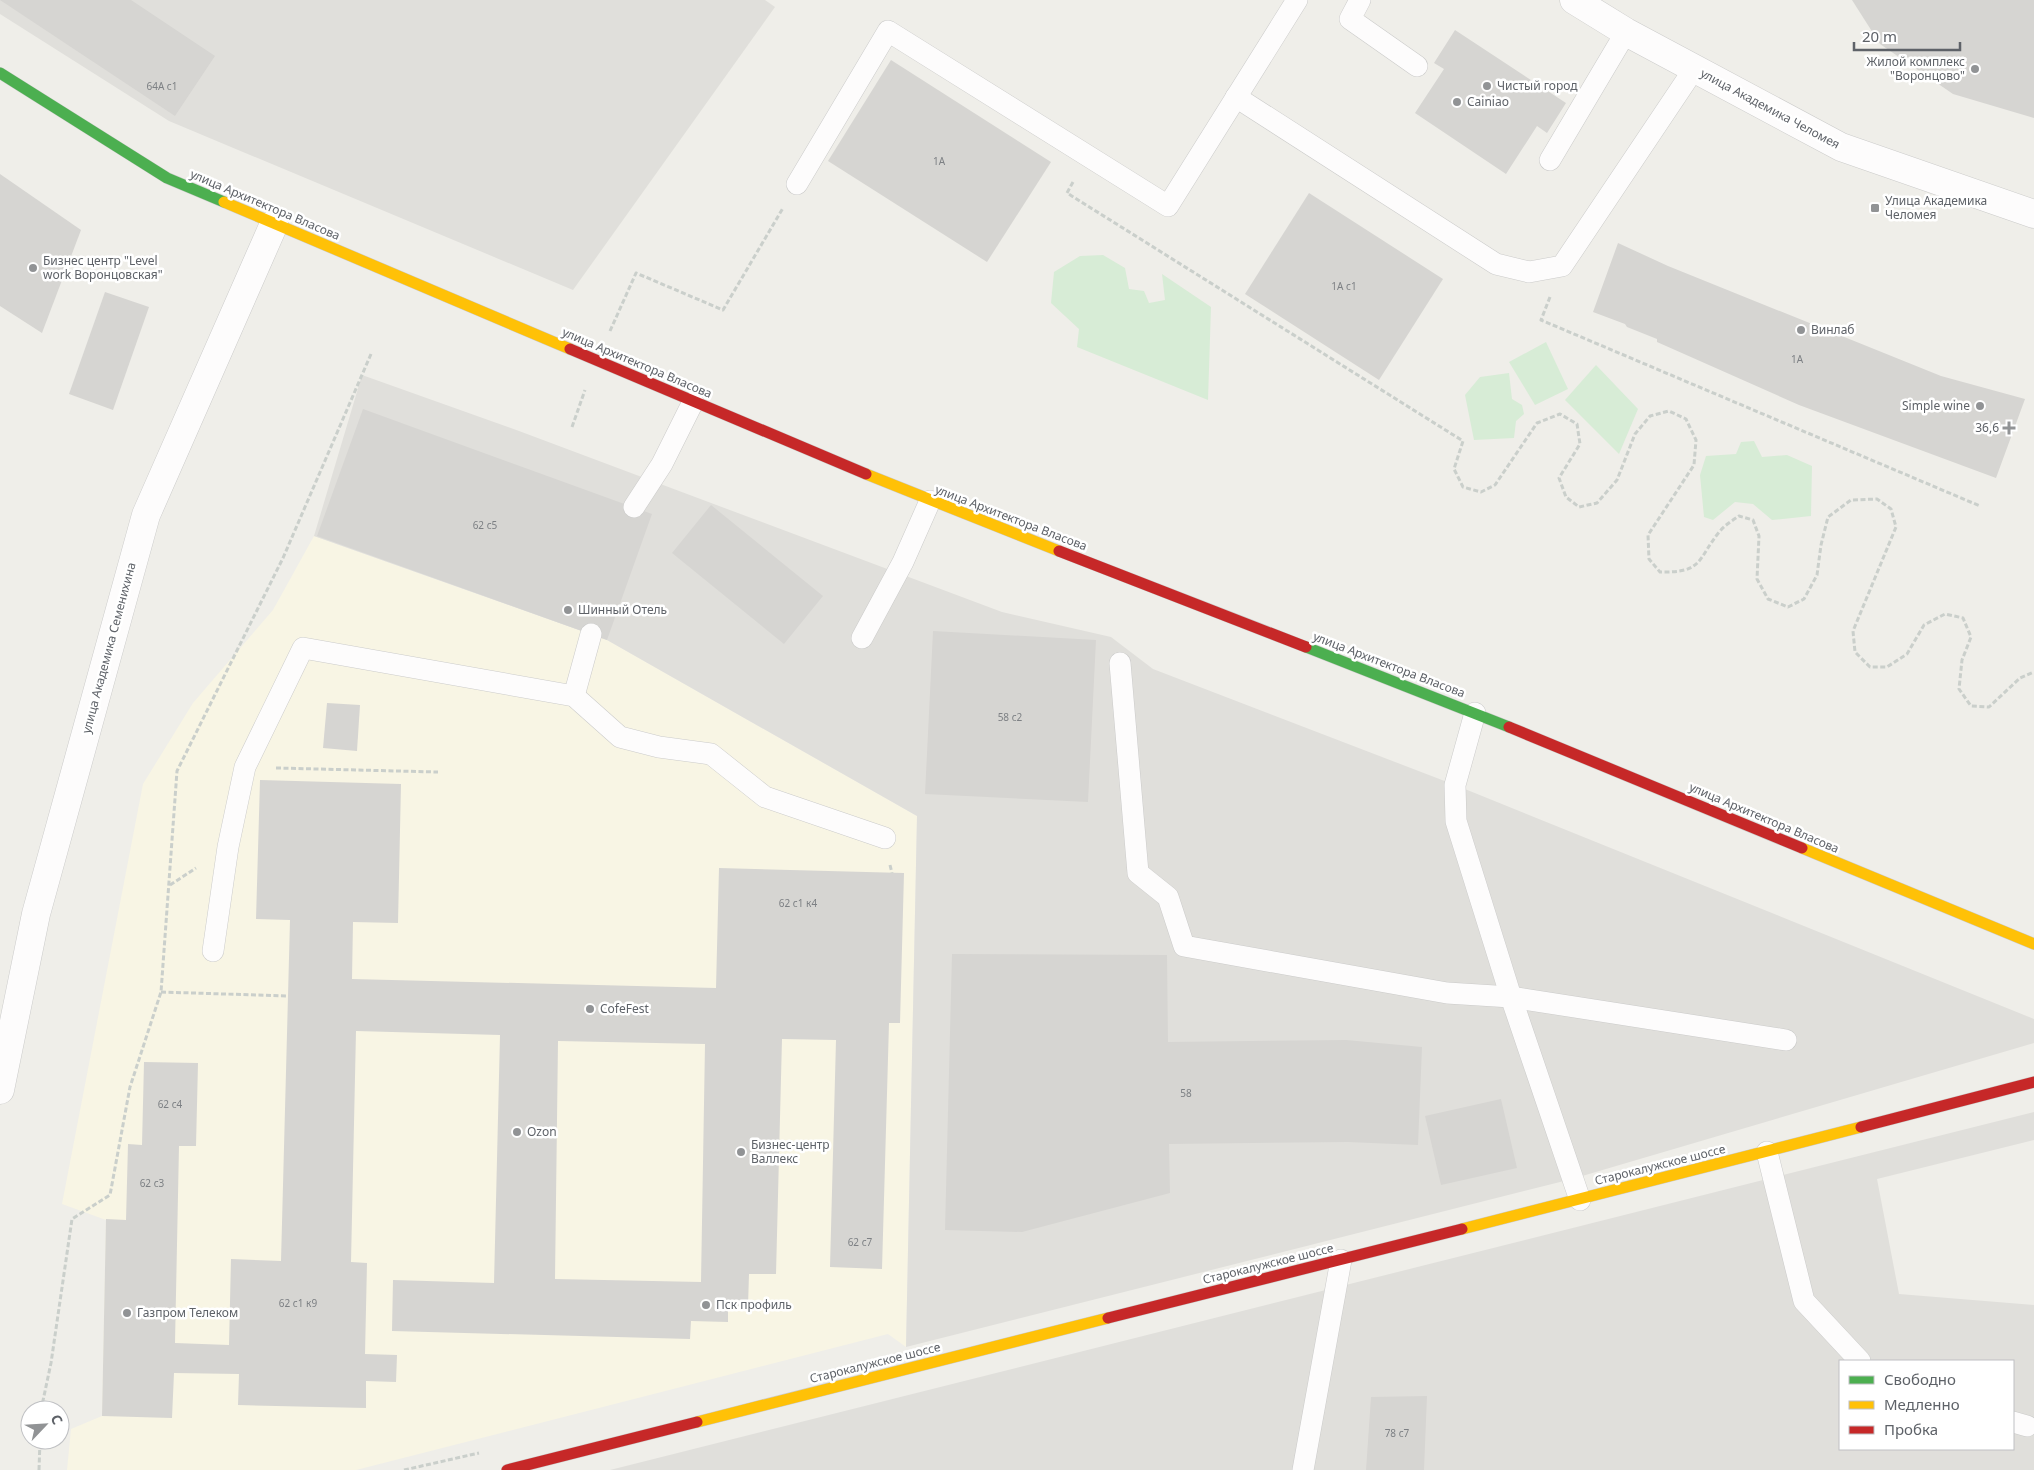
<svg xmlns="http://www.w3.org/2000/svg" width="2034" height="1470" viewBox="0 0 2034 1470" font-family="'Noto Sans',sans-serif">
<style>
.commercial{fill:#f8f5e4}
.industrial{fill:#e0dfdb;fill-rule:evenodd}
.green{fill:#d7ecd6}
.building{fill:#d6d5d2;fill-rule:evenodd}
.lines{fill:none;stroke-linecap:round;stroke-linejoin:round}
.lane-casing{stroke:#cbcbca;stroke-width:22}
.street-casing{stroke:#cbcbca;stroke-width:29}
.fast-casing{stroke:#cbcbca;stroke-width:12}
.slow-casing{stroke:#cbcbca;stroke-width:12}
.jam-casing{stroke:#cbcbca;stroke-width:12}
.path{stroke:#cacfcb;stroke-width:3;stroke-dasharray:5 2.5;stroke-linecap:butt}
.lane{stroke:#fdfcfc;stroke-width:21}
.street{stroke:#fdfcfc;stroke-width:28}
.fast{stroke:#4caf50;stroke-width:11}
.slow{stroke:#ffc107;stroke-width:11}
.jam{stroke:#c62828;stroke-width:11}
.poi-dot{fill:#919395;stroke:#fff;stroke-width:2}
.labels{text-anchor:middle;stroke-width:5;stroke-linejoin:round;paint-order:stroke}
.number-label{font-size:10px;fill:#7d8084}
.poi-label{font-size:12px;fill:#5e6268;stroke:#fff;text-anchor:start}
.street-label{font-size:12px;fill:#5e6268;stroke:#fff}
</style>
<rect width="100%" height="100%" fill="#efeee9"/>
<!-- commercial -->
<path class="commercial" d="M314 536 607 640 917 816 906 1347 888 1334 356 1470H67L71 1429 102 1416 106 1220 62 1204 143 784 193 703 273 610Z"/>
<!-- industrial -->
<g class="industrial">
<path d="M0 0H765L775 7 573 290 169 121 0 14Z"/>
<path d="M362 375 519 431 1002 612 1111 637 1153 669 1455 785 2034 1019V1043L1572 1179 906 1347 917 816 607 640 314 536Z"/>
<path d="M2034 1112V1140L1877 1179 1899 1294 2034 1305V1470H610ZM1840 1361H2013V1449H1840Z"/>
</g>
<!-- green -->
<g class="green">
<path d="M1103 255 1125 268 1129 289 1144 291 1149 303 1165 300 1162 274 1211 307 1208 400 1077 347 1079 329 1051 303 1054 272 1080 256Z"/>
<path d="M1546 342 1568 389 1535 405 1509 362Z"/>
<path d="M1596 365 1638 409 1619 454 1565 400Z"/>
<path d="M1509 373 1512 399 1522 405 1524 414 1516 421 1514 438 1474 440 1465 395 1480 377Z"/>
<path d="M1754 441 1762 457 1787 455 1812 466 1811 516 1772 520 1753 504 1735 502 1713 520 1704 517 1700 475 1706 456 1736 454 1741 442Z"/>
</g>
<!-- building -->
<g class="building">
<path d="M0 0H131L215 56 175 116Z"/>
<path d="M1852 0H2034V118L1953 94 1880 44Z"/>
<path d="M1455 30 1566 103 1547 133 1537 126 1506 174 1415 113 1444 69 1434 63Z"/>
<path d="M891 60 1051 162 987 262 828 161Z"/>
<path d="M0 174 81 230 42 333 0 306Z"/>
<path d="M1309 193 1443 279 1379 380 1245 294Z"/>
<path d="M1618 243 1668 266 1941 376 2025 399 1996 478 1799 405 1657 342V339L1627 327 1625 324 1593 312Z"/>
<path d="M105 292 149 307 113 410 69 394Z"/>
<path d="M363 409 652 514 607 640 317 536Z"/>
<path d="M711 505 823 596 784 644 672 553Z"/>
<path d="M933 631 1096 640 1088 802 925 794Z"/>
<path d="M327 703 360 705 357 751 323 748Z"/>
<path d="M260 780 401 784 398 923 353 922 352 979 716 988 719 868 904 873 900 1023H889L882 1269 830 1267 836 1040 782 1039 776 1274H749L748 1306H728V1322L691 1321 690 1339 392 1331 393 1280 494 1283 500 1035 356 1031 351 1262 367 1263 365 1354 397 1355 396 1382 366 1381V1408L238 1405 239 1374 174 1373 172 1418 102 1416 106 1219 126 1220 128 1144 142 1145 144 1062 198 1063 196 1146H179L175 1343 229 1345 231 1259 281 1261 290 920 256 919ZM558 1041 705 1044 701 1282 555 1279Z"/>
<path d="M952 954 1167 955 1168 1042 1346 1040 1422 1047 1418 1145 1348 1142 1169 1144 1170 1193 1022 1232 945 1230Z"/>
<path d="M1501 1099 1517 1168 1441 1185 1425 1116Z"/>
<path d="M1427 1396 1424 1470H1366L1371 1397Z"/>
</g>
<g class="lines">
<!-- lane casing -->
<g class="lane-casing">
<g id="lane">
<path d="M1360 0 1350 19 1417 66"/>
<path d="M1236 97 1496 264 1529 272 1562 266 1694 69"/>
<path d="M1550 160 1626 32"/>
<path d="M797 184 888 31 1168 206 1297 0"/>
<path d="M634 507 662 464 693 402"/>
<path d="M862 638 903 562 930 501"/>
<path d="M1120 663 1138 873 1168 897 1184 946 1447 993 1511 997 1786 1040"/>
<path d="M574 696 591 634"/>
<path d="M1475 713 1455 785 1456 821 1511 997 1580 1200"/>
<path d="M213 951 228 847 245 767 303 648 574 696 620 737 659 747 711 754 765 797 885 838"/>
<path d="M1767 1152 1804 1301 1860 1361"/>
<path d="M2013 1422 2027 1426"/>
<path d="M1303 1470 1341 1260"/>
</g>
</g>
<!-- street casing -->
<g class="street-casing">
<g id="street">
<path d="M1574 0 1626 32 1841 147 2034 214"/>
<path d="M0 1090 36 914 146 515 274 224"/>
</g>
</g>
<!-- fast casing -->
<g class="fast-casing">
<g id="fast">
<path d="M0 73 167 178 224 202"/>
<path d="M1306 647 1509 727"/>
</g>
</g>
<!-- slow casing -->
<g class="slow-casing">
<g id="slow">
<path d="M224 202 570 349"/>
<path d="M866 474 1059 551"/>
<path d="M1802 848 2034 944"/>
<path d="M1462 1229 1861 1127"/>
<path d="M697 1422 1108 1318"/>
</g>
</g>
<!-- jam casing -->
<g class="jam-casing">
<g id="jam">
<path d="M570 349 866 474"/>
<path d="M1059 551 1306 647"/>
<path d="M1509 727 1802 848"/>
<path d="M1861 1127 2034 1082"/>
<path d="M1108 1318 1462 1229"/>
<path d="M507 1470 697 1422"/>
</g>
</g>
<!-- path -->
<g class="path">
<path d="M1073 182 1067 193 1463 441 1454 469 1463 487 1481 492 1495 485 1537 423 1560 414 1577 424 1580 444 1559 478 1566 497 1579 507 1597 503 1617 480 1635 434 1650 416 1669 411 1686 419 1696 440 1694 465 1648 535 1649 559 1660 572C1704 573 1697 559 1720 531 1725 525 1733 520 1739 516L1753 520 1759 536 1757 579 1768 599 1788 607 1804 599 1817 575 1821 545 1828 517 1851 500 1877 499 1891 509 1896 527 1853 631 1855 652 1870 667H1887L1907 654 1924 625 1945 614 1963 618 1971 637 1962 660 1959 689 1971 706 1989 707 2020 678 2034 672"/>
<path d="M1550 297 1541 320 1980 506"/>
<path d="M610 331 636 273 723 310 783 208"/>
<path d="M572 427 585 390"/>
<path d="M276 768 438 772"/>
<path d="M890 865 892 873"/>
<path d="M170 885 196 868"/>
<path d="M161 992 288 996"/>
<path d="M41 1410 51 1363 72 1219 110 1195 130 1087 161 992 177 771 283 558 371 354"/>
<path d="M39 1470 40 1440"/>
<path d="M404 1470 479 1453"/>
</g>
<!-- lane -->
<use href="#lane" class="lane"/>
<!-- street -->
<use href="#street" class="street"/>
<!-- fast -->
<use href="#fast" class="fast"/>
<!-- slow -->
<use href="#slow" class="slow"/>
<!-- jam -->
<use href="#jam" class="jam"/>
</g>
<!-- markers -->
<g class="poi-dot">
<circle cx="1975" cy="69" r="5"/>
<circle cx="1487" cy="86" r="5"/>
<circle cx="1457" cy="102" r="5"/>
<rect x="1870" y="203" width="10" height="10" rx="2.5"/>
<circle cx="33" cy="268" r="5"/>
<circle cx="1801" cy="330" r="5"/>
<circle cx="1980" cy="406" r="5"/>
<path d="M2006.5 420.5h5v5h5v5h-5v5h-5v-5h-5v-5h5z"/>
<circle cx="568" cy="610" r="5"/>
<circle cx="590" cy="1009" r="5"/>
<circle cx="517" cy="1132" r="5"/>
<circle cx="741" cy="1152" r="5"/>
<circle cx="706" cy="1305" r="5"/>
<circle cx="127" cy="1313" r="5"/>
</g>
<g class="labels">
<!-- number labels -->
<g class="number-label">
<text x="162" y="90">64А с1</text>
<text x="939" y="165">1А</text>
<text x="1344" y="290">1А с1</text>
<text x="1797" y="363">1А</text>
<text x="485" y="529">62 с5</text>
<text x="1010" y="721">58 с2</text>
<text x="798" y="907">62 с1 к4</text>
<text x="1186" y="1097">58</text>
<text x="170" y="1108">62 с4</text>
<text x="152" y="1187">62 с3</text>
<text x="860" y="1246">62 с7</text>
<text x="298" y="1307">62 с1 к9</text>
<text x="1397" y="1437">78 с7</text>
</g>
<!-- poi labels -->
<g class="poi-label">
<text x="1965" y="66" text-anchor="end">Жилой комплекс<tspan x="1965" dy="14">"Воронцово"</tspan></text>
<text x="1497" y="90">Чистый город</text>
<text x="1467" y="106">Cainiao</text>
<text x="1885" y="205">Улица Академика<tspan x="1885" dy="14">Челомея</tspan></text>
<text x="43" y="265">Бизнес центр "Level<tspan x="43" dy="14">work Воронцовская"</tspan></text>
<text x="1811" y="334">Винлаб</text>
<text x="1970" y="410" text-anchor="end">Simple wine</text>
<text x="1999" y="432" text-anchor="end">36,6</text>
<text x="578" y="614">Шинный Отель</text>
<text x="600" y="1013">CofeFest</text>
<text x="527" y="1136">Ozon</text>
<text x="751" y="1149">Бизнес-центр<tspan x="751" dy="14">Валлекс</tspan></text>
<text x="716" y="1309">Пск профиль</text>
<text x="137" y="1317">Газпром Телеком</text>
</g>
<!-- street labels -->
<g class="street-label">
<text transform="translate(1770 109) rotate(28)" y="4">улица Академика Челомея</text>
<text transform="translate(265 205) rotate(23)" y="4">улица Архитектора Власова</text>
<text transform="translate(637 363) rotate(23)" y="4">улица Архитектора Власова</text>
<text transform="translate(1011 518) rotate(21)" y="4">улица Архитектора Власова</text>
<text transform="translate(109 648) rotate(-75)" y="4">улица Академика Семенихина</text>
<text transform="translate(1389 665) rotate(21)" y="4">улица Архитектора Власова</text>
<text transform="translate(1764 818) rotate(23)" y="4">улица Архитектора Власова</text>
<text transform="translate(1660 1165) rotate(-14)" y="4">Старокалужское шоссе</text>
<text transform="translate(1268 1264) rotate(-14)" y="4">Старокалужское шоссе</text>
<text transform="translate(875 1363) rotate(-14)" y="4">Старокалужское шоссе</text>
</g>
</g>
<!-- legend -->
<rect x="1839" y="1360" width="175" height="90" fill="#ffffff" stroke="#bfc0c3"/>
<rect x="1849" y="1376" width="25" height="8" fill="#4caf50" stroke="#bfc0c3"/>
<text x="1884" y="1385" font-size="15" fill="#5e6268">Свободно</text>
<rect x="1849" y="1401" width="25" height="8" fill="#ffc107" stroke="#bfc0c3"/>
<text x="1884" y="1410" font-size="15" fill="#5e6268">Медленно</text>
<rect x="1849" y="1426" width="25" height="8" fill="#c62828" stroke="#bfc0c3"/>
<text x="1884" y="1435" font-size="15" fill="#5e6268">Пробка</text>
<!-- north arrow -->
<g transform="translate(45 1425) rotate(65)"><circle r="24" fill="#ffffff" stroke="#bfc0c3"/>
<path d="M0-4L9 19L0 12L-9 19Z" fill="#919395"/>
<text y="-8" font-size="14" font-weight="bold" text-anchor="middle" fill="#5e6268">С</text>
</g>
<!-- scale -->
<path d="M1854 42v8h106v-8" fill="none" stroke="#5e6268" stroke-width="2.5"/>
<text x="1862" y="42" font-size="15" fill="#5e6268" stroke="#ffffff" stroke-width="4" paint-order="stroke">20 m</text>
</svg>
